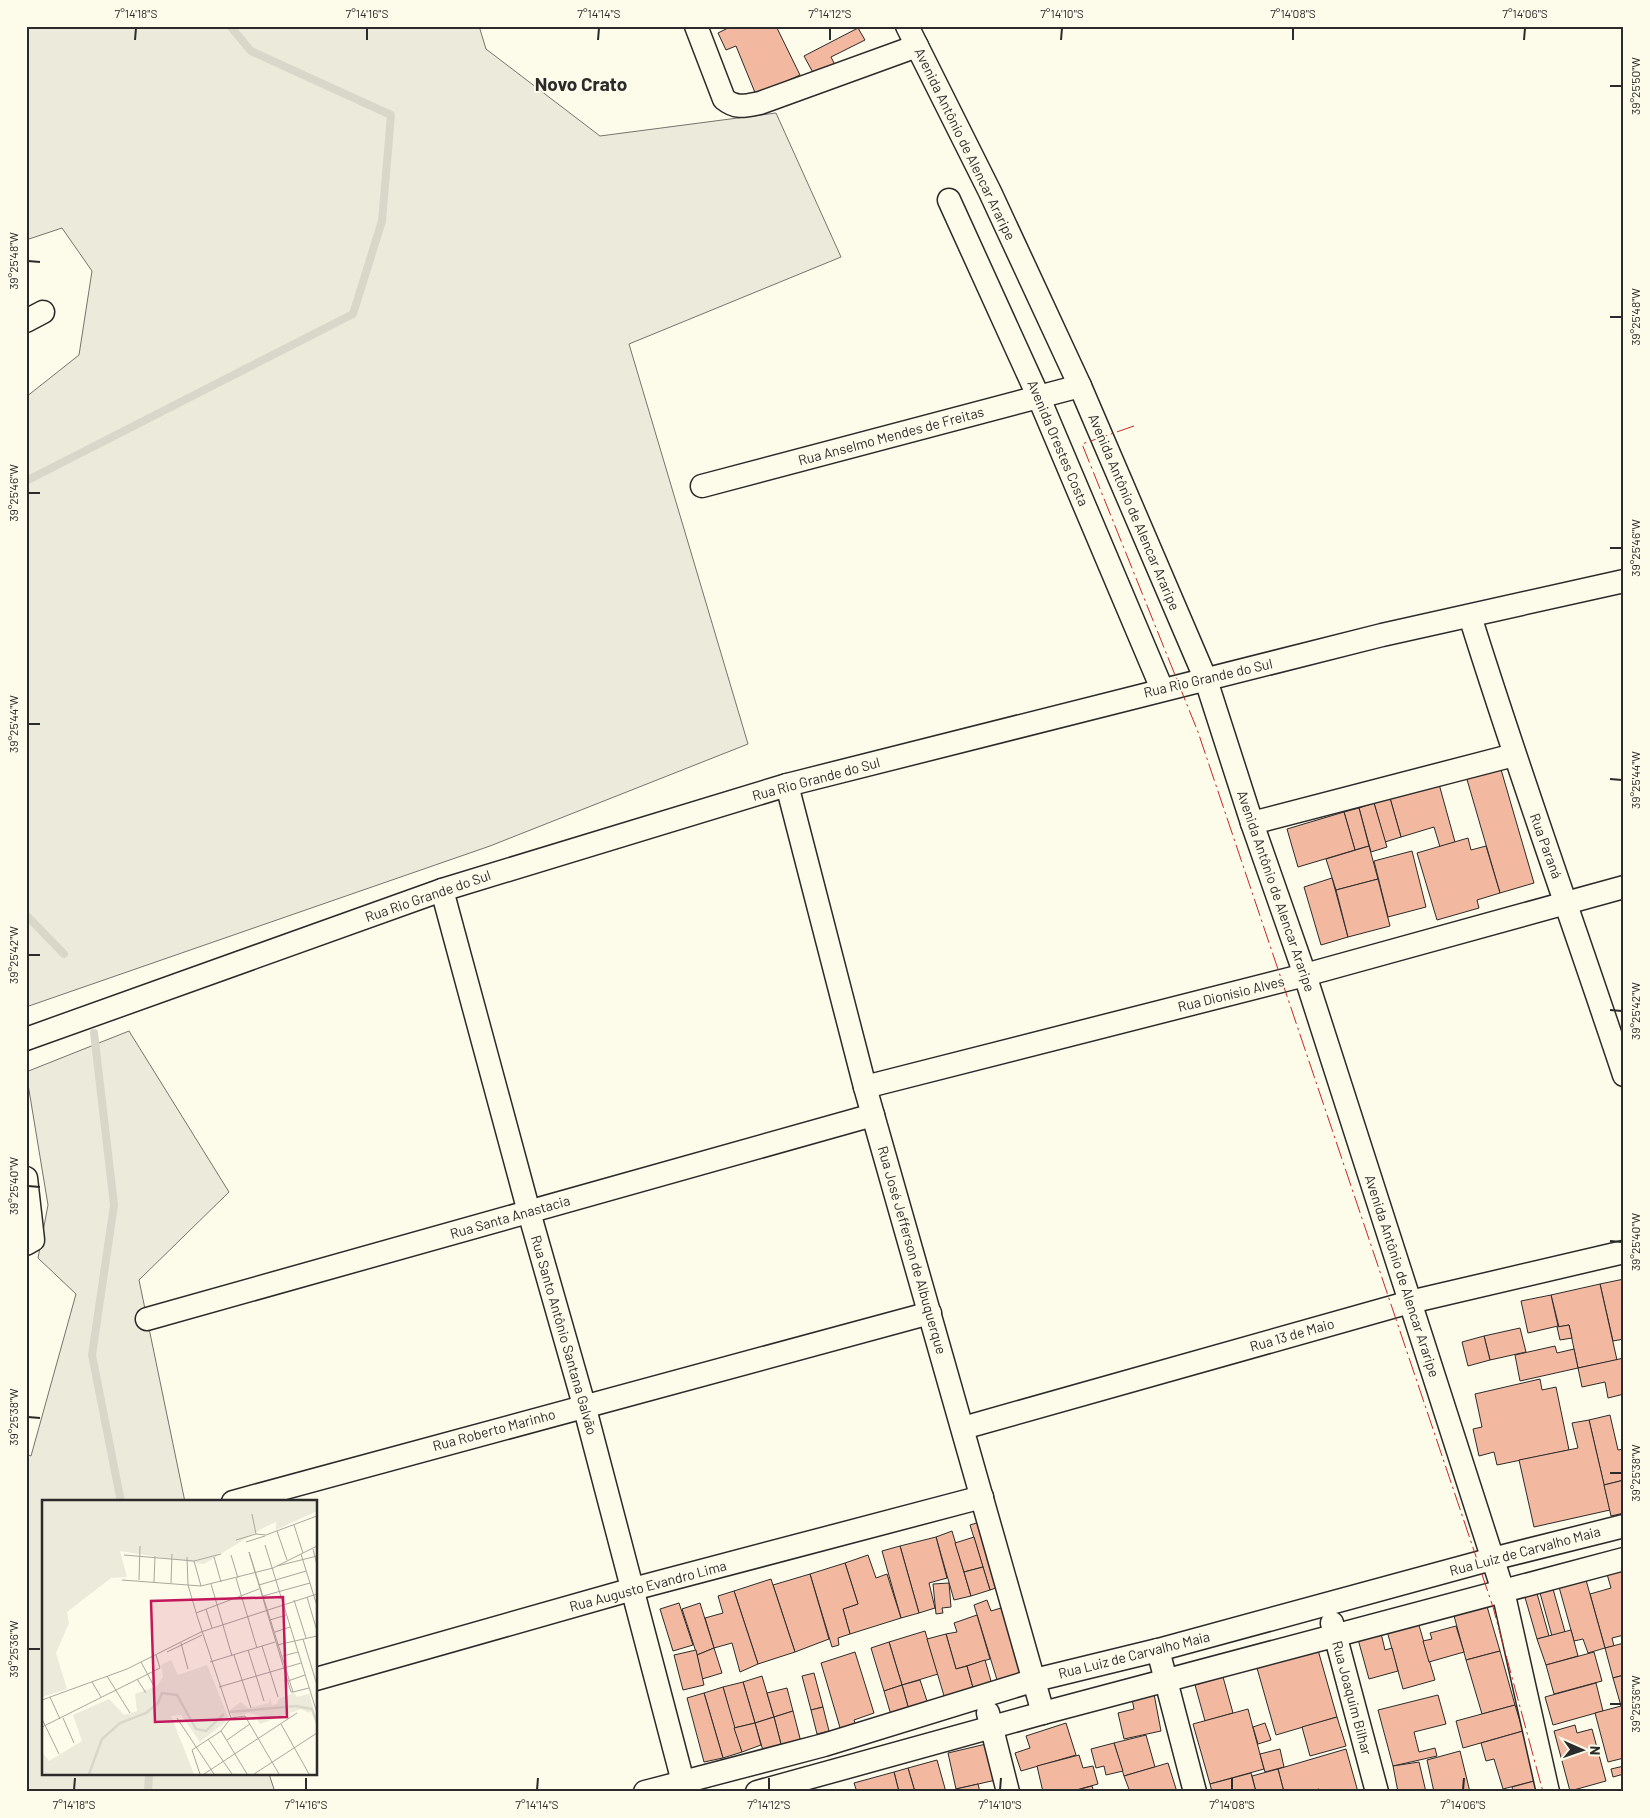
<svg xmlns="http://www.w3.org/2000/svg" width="1650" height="1818" viewBox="0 0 1650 1818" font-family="Barlow,sans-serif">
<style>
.green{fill:#ecebdb;stroke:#74746e}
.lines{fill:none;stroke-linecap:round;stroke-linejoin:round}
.stream{stroke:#d8d7c9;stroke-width:8}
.building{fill:#f2b8a0;stroke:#2b2b2b}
.street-casing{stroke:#2b2b2b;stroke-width:25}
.street{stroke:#fdfbea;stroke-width:22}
.power{stroke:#c62828;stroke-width:1;stroke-dasharray:18 4 2.5 4;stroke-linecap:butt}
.ticks{fill:none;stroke:#2b2b2b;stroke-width:2}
.labels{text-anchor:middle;stroke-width:4;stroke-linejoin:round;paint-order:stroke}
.street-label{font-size:14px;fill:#2b2b2b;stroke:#fdfbea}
.district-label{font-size:19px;font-weight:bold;fill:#2b2b2b;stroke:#fdfbea}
.inset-river{fill:none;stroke:#d8d7c9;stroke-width:2.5}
.inset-road{fill:none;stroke:#a9a89e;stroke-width:1}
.view{fill:#c2185b;fill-opacity:0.15;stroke:#c2185b;stroke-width:2.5}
.inset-edge{fill:none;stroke:#2b2b2b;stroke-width:2.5}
.neatline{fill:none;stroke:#2b2b2b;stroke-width:2}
.ticks-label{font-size:12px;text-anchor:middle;fill:#2b2b2b}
</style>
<rect width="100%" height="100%" fill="#fdfbea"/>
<!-- green -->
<g class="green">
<path d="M26 26H479L486 49 600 136 776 113 841 257 629 344 748 744 490 846 26 1007V397L79 355 92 271 62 228 26 240Z"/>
<path d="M129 1031 229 1192 139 1280 185 1502H44V1774H269L275 1792H28L26 1786V1454L31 1456 76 1294 38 1258 48 1205 26 1072Z"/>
</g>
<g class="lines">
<!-- stream -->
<g class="stream">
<path d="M26 481 353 314 382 221 391 115 251 51 230 26"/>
<path d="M26 915 64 954"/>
<path d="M94 1033 114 1205 92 1355 121 1502"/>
<path d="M148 1792 149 1774"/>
</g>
</g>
<!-- building -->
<g class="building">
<path d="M732 26H776L800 75 756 95 736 46 726 50 718 33Z"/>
<path d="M858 28 865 40 831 57 837 69 817 80 804 56Z"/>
<path d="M1500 766 1534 883 1500 893 1466 776Z"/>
<path d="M1439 784 1455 842 1440 847 1434 827 1401 837 1390 798Z"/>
<path d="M1390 798 1401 837 1385 842 1374 803Z"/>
<path d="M1374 803 1387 847 1371 852 1359 808Z"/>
<path d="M1359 808 1369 846 1355 850 1344 812Z"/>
<path d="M1344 812 1355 850 1298 867 1287 829Z"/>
<path d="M1468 838 1471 850 1486 846 1500 893 1477 900 1479 908 1437 920 1417 853Z"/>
<path d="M1369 846 1378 879 1336 890 1326 859Z"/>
<path d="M1412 851 1426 907 1388 917 1374 861Z"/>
<path d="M1332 878 1348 937 1321 945 1304 887Z"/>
<path d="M1378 879 1390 926 1348 937 1336 890Z"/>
<path d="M1624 1279V1339L1613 1341 1600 1284Z"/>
<path d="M1600 1284 1617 1360 1578 1368 1569 1325 1559 1327 1551 1295Z"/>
<path d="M1551 1295 1558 1326 1528 1333 1521 1301Z"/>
<path d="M1569 1325 1572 1338 1560 1340 1557 1327Z"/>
<path d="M1520 1328 1526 1352 1490 1360 1484 1336Z"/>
<path d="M1484 1336 1490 1360 1468 1366 1462 1342Z"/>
<path d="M1555 1346 1557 1353 1574 1349 1578 1368 1520 1381 1515 1355Z"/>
<path d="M1624 1358V1394L1608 1398 1605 1382 1582 1387 1578 1368Z"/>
<path d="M1540 1379 1542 1390 1556 1387 1569 1450 1497 1465 1494 1452 1479 1456 1473 1429 1482 1427 1475 1394Z"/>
<path d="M1610 1415 1618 1450 1624 1449V1480L1604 1485 1589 1420Z"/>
<path d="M1589 1420 1610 1510 1534 1527 1519 1460 1578 1448 1572 1423Z"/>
<path d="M1624 1480V1513L1611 1516 1604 1485Z"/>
<path d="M986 1520 1005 1585 990 1590 970 1525Z"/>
<path d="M952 1531 971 1596 954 1600 936 1537Z"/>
<path d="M936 1537 947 1578 929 1583 935 1608 919 1613 900 1546Z"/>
<path d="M974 1537 983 1567 964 1572 955 1543Z"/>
<path d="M900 1546 919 1613 901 1618 882 1551Z"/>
<path d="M868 1555 876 1578 887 1574 901 1618 850 1634 843 1609 858 1604 845 1563Z"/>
<path d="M845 1563 858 1604 843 1609 850 1634 838 1638 839 1645 832 1647 810 1574Z"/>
<path d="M983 1567 990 1590 971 1596 964 1572Z"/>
<path d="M1624 1569V1635L1612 1638 1614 1646 1605 1648 1590 1594 1611 1588 1607 1574Z"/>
<path d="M810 1574 829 1639 795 1652 773 1585Z"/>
<path d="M771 1579 795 1652 758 1664 734 1591Z"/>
<path d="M1586 1580 1605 1648 1588 1653 1583 1639 1574 1641 1559 1587Z"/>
<path d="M949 1583 951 1607 942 1608 943 1613 936 1614 933 1584Z"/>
<path d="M1553 1589 1565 1632 1552 1636 1540 1593Z"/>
<path d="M1536 1590 1549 1636 1537 1639 1524 1594Z"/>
<path d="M734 1591 758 1664 740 1672 732 1643 714 1648 705 1618 723 1613 718 1596Z"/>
<path d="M987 1600 991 1611 1011 1605 1032 1673 998 1683 974 1605Z"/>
<path d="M679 1603 693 1645 673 1651 660 1609Z"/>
<path d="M700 1603 714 1648 697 1655 682 1609Z"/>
<path d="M1486 1603 1500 1651 1466 1660 1453 1612Z"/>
<path d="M977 1615 990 1659 956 1669 946 1634 957 1632 954 1623Z"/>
<path d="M1418 1622 1435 1680 1403 1689 1387 1631Z"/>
<path d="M1379 1625 1385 1650 1392 1648 1398 1671 1369 1679 1356 1632Z"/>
<path d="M1456 1626 1464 1652 1429 1662 1423 1641 1432 1639 1430 1633Z"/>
<path d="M1571 1630 1578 1656 1546 1665 1537 1639Z"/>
<path d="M925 1631 938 1674 902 1685 889 1642Z"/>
<path d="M946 1634 956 1669 967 1666 974 1691 945 1699 927 1639Z"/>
<path d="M889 1642 902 1685 884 1691 871 1648Z"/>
<path d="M1624 1643V1675L1613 1678 1605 1648Z"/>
<path d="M714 1648 722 1673 702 1679 697 1655Z"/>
<path d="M696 1650 704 1685 683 1690 674 1655Z"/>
<path d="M1318 1650 1337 1717 1276 1735 1257 1668Z"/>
<path d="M1500 1651 1515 1705 1482 1714 1466 1660Z"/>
<path d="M855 1652 874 1713 854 1720 856 1726 841 1731 821 1663Z"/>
<path d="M1594 1652 1602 1681 1554 1694 1546 1665Z"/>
<path d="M985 1660 993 1688 974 1691 967 1666Z"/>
<path d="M814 1673 823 1707 811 1710 802 1676Z"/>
<path d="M1624 1675V1706H1621L1613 1678Z"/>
<path d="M762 1676 774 1717 755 1723 743 1682Z"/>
<path d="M1223 1677 1233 1713 1205 1721 1195 1685Z"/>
<path d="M920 1680 928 1704 909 1710 902 1685Z"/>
<path d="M743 1682 755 1723 734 1728 723 1687Z"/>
<path d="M1596 1683 1603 1711 1553 1725 1545 1697Z"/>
<path d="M902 1685 909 1710 891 1715 884 1691Z"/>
<path d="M723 1687 742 1752 723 1758 704 1693Z"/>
<path d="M787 1688 793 1711 774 1717 767 1693Z"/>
<path d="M704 1693 723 1758 704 1762 687 1698Z"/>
<path d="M1154 1694 1161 1731 1124 1739 1118 1713 1134 1709 1132 1699Z"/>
<path d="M1438 1695 1446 1724 1414 1732 1419 1752 1435 1748 1437 1756 1393 1766 1378 1710Z"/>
<path d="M1515 1705 1523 1731 1463 1748 1456 1721Z"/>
<path d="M1621 1706 1624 1715V1758L1608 1762 1595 1713Z"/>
<path d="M823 1707 829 1731 817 1734 811 1710Z"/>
<path d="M1248 1709 1264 1769 1210 1784 1193 1724Z"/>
<path d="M793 1711 801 1742 782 1748 774 1717Z"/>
<path d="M774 1717 782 1748 764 1754 755 1723Z"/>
<path d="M1337 1717 1346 1746 1310 1756 1302 1727Z"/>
<path d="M755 1723 761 1745 742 1752 734 1728Z"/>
<path d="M1066 1723 1076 1755 1021 1771 1015 1753 1030 1748 1026 1736Z"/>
<path d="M1265 1723 1271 1740 1258 1744 1253 1727Z"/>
<path d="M1575 1725 1577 1733 1592 1729 1606 1781 1570 1791 1554 1731Z"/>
<path d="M1523 1731 1538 1780 1503 1789 1494 1759 1486 1761 1481 1743Z"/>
<path d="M1146 1735 1155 1767 1124 1776 1114 1743Z"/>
<path d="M1114 1743 1123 1771 1106 1775 1104 1766 1096 1768 1091 1749Z"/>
<path d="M986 1744 996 1780 956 1789 948 1753Z"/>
<path d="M1280 1749 1284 1767 1265 1772 1260 1754Z"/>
<path d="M1346 1749 1358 1792H1320L1319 1789 1309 1792H1284L1278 1769Z"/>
<path d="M1460 1751 1470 1792H1434L1427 1760Z"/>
<path d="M1079 1755 1083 1768 1093 1766 1098 1784 1069 1792H1043L1037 1766Z"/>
<path d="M937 1760 946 1792H915L908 1768Z"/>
<path d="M1419 1762 1426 1792H1398L1393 1766Z"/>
<path d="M1168 1763 1177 1792H1130L1124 1776Z"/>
<path d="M1624 1766V1774L1613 1777 1611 1769Z"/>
<path d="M908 1768 915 1792H899L894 1772Z"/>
<path d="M1278 1769 1284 1792H1256L1252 1776Z"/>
<path d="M894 1772 899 1792H857L854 1783Z"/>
<path d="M1251 1773 1256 1792H1212L1210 1784Z"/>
<path d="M1538 1780 1541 1792H1513L1512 1787Z"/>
<path d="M978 1784 980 1792H957L956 1789Z"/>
<path d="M1092 1786 1094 1792H1070Z"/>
</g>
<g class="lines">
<!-- street casing -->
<g class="street-casing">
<g id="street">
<path d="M696 26 724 99C736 109 745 106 760 103L917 46"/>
<path d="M907 26 990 192 1080 386 1206 680 1252 823 1305 975 1503 1591 1548 1792"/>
<path d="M949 200 1039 398 1162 689"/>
<path d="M26 321 43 312"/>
<path d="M702 486 1080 386"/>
<path d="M1470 616C1518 770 1573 922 1624 1075"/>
<path d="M787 785 865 1087 1043 1713"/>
<path d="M1252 823 1514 755"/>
<path d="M442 890 529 1212 584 1405 683 1782V1792"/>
<path d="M26 1039 442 890 787 785 1382 635 1624 581"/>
<path d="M865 1087 1305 975 1624 887"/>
<path d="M26 1178 33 1240 26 1244"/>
<path d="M147 1319 873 1115"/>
<path d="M963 1428 1410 1302 1624 1252"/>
<path d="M233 1502 930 1313"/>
<path d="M1332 1623 1377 1792"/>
<path d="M1158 1650 1195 1792"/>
<path d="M316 1679 633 1589 982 1497"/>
<path d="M988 1713 1008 1792"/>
<path d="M645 1792 824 1745 1035 1680 1158 1650 1492 1559 1624 1526"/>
<path d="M757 1792 1043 1713 1624 1559"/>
</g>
</g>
<!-- street -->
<use href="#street" class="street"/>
<!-- power -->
<path class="power" d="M1134 426 1082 444 1198 732 1493 1607 1543 1792"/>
</g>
<!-- ticks -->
<path class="ticks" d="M135 40 136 28M367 40V28M598 40 599 28M830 40V28M1061 40 1062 28M1293 40V28M1524 40 1525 28M1610 86H1622M28 261 40 262M1610 317H1622M28 493H40M1610 548H1622M28 724H40M1610 779 1622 780M28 955H40M1610 1010 1622 1011M28 1186 40 1187M1610 1241 1622 1242M28 1417 40 1418M1610 1473H1622M28 1649H40M1610 1704H1622M74 1790 75 1778M306 1790V1778M537 1790 538 1778M769 1790V1778M1000 1790 1001 1778M1232 1790V1778M1463 1790 1464 1778"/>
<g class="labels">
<!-- street labels -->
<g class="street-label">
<text transform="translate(965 144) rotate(64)" y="5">Avenida Antônio de Alencar Araripe</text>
<text transform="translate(891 436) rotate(-15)" y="5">Rua Anselmo Mendes de Freitas</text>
<text transform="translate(1058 443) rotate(67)" y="5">Avenida Orestes Costa</text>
<text transform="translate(1134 512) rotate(67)" y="5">Avenida Antônio de Alencar Araripe</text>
<text transform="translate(1208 678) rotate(-13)" y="5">Rua Rio Grande do Sul</text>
<text transform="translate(816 779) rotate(-15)" y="5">Rua Rio Grande do Sul</text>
<text transform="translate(1546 846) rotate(70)" y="5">Rua Paraná</text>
<text transform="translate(1276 891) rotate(71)" y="5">Avenida Antônio de Alencar Araripe</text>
<text transform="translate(428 896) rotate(-19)" y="5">Rua Rio Grande do Sul</text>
<text transform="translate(1231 994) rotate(-14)" y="5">Rua Dionísio Alves</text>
<text transform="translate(510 1217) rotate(-16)" y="5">Rua Santa Anastacia</text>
<text transform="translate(912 1250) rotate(74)" y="5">Rua José Jefferson de Albuquerque</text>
<text transform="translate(1402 1276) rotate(72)" y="5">Avenida Antônio de Alencar Araripe</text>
<text transform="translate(564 1335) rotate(74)" y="5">Rua Santo Antônio Santana Galvão</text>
<text transform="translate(1292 1335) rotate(-16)" y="5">Rua 13 de Maio</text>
<text transform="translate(494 1430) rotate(-15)" y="5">Rua Roberto Marinho</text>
<text transform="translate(1525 1551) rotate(-15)" y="5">Rua Luiz de Carvalho Maia</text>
<text transform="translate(648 1586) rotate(-15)" y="5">Rua Augusto Evandro Lima</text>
<text transform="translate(1134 1655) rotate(-14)" y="5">Rua Luiz de Carvalho Maia</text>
<text transform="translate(1352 1698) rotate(75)" y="5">Rua Joaquim Bilhar</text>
</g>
<!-- district labels -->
<g class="district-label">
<text x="581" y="91">Novo Crato</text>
</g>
</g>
<!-- overview -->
<g transform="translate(42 1500)">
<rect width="275" height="275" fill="#fdfbea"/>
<path d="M0 1H275V11L234 30V22L223 27 162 64 78 51 85 77 69 78 25 112 27 123 14 153 25 189 0 197ZM129 160 136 175 165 165 187 219 158 242 139 215 129 216 152 274H0V252L7 261 40 241 31 215 67 199 82 215 95 211 93 194 115 186 121 177 119 165ZM252 193 255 197 267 194 271 208 267 213 259 209 218 224 215 219 219 216 207 213 191 217 188 210 199 202 206 208 227 203 228 198 230 205 235 204 237 199Z" fill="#ecebdb"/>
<path class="inset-river" d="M188 212 254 206 270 209 275 223M47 274 60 239 78 223 104 213 116 203 120 193 135 195 154 229 164 231 182 214"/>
<path class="inset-road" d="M210 14 214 34M252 25 261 53M235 31 245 60M194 40 214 34 224 35 275 16M204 42 223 36M223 45 275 213M271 49 275 65M259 54 275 106M82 55 152 61 179 54M189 55 196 78M145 57 146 85 156 119 189 218M172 57 179 82M152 61 159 86M235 66 275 56M194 78 215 148M80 80 159 86 231 68 275 46M97 80 98 46M112 82 113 56M129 83 130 54M169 84 190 156M217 85 264 71M221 96 268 83M265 97 275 131M252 100 264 138M164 109 170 128M154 113 217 89M228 120 244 115M233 132 248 127M261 139 275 185M139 143 146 169M235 145 275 136M220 146 236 197M206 150 222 201M125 152 160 135M192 155 209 208M241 156 256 152M99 162 113 188M168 162 233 142M65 176 88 213M95 179 104 193M246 181 263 175M50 182 59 197M177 187 259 163M251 192 207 52 249 192H251L267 188M8 197 18 219M0 200 85 169 159 132 275 94M21 218 32 243M135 218 172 274M189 218 203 216 237 274M0 219 17 254M239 224 267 274M0 227 118 168 114 155M179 231 205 274M166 239 190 274M185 240 208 224M158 274 150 250 179 231 189 218M162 274 255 213M212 274 275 233"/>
<path class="view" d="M241 97 245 217 113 222 109 101Z"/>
<rect width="275" height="275" class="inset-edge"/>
</g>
<!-- border -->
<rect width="1650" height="1818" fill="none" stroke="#fdfbea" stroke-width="55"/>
<!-- north arrow -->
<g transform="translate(1582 1750) rotate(92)" stroke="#fdfbea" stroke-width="4" paint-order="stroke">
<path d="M0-4L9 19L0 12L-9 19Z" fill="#2b2b2b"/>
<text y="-8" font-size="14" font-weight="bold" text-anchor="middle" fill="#2b2b2b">N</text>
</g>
<rect x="28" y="28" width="1594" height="1762" class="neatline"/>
<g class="ticks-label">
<text x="136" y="18">7°14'18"S</text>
<text x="367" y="18">7°14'16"S</text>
<text x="599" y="18">7°14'14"S</text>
<text x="830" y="18">7°14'12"S</text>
<text x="1062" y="18">7°14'10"S</text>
<text x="1293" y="18">7°14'08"S</text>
<text x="1525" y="18">7°14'06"S</text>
<text transform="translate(1636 86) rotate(-90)" y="4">39°25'50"W</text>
<text transform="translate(14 261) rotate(-90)" y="4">39°25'48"W</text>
<text transform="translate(1636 317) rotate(-90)" y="4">39°25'48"W</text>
<text transform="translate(14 493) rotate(-90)" y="4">39°25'46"W</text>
<text transform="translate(1636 548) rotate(-90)" y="4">39°25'46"W</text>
<text transform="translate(14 724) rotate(-90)" y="4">39°25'44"W</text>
<text transform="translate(1636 780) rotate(-90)" y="4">39°25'44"W</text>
<text transform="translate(14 955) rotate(-90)" y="4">39°25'42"W</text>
<text transform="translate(1636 1011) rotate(-90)" y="4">39°25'42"W</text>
<text transform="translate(14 1186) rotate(-90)" y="4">39°25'40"W</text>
<text transform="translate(1636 1242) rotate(-90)" y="4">39°25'40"W</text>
<text transform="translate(14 1417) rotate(-90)" y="4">39°25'38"W</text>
<text transform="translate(1636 1473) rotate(-90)" y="4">39°25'38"W</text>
<text transform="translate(14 1649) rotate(-90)" y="4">39°25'36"W</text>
<text transform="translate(1636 1704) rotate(-90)" y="4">39°25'36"W</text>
<text x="74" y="1809">7°14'18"S</text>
<text x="306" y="1809">7°14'16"S</text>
<text x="537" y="1809">7°14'14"S</text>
<text x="769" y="1809">7°14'12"S</text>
<text x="1000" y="1809">7°14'10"S</text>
<text x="1232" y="1809">7°14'08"S</text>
<text x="1463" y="1809">7°14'06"S</text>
</g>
</svg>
